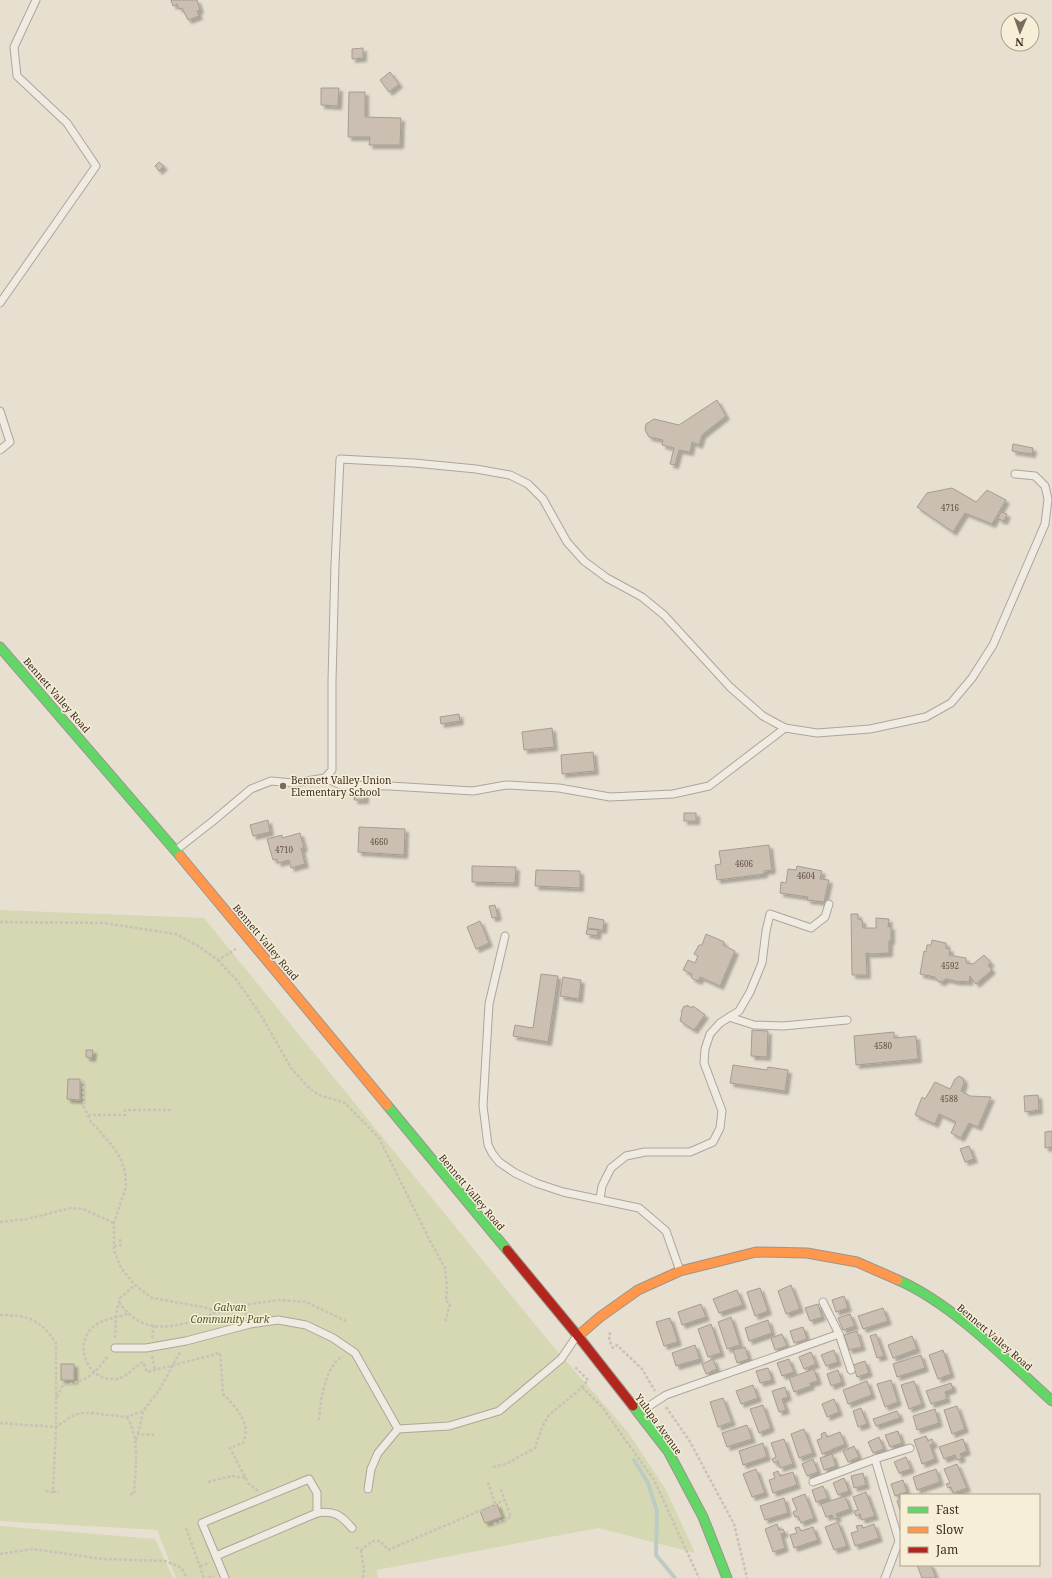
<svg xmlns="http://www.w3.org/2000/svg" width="1052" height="1578" viewBox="0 0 1052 1578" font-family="'Noto Serif',serif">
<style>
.green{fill:#d6d7b3}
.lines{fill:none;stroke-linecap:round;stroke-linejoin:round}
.stream{stroke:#bcccc2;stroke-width:4}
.building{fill:#cbbfb2;stroke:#a89c90;filter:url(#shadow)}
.lane-casing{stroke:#ada599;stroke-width:9}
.fast-casing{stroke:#9c958a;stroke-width:11}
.slow-casing{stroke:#9c958a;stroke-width:11}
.jam-casing{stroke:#9c958a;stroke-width:11}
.path{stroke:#c8c2b9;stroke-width:2.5;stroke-dasharray:3 2;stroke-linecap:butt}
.lane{stroke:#efebe3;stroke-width:7}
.fast{stroke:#63d668;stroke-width:9}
.slow{stroke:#ff974d;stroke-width:9}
.jam{stroke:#b3261e;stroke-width:9}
.poi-dot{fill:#786c5e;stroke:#f7eed8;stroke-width:1.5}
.labels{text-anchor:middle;stroke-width:3;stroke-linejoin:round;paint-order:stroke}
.number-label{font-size:8px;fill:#605244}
.street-label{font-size:10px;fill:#3d2e20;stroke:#f7eed8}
.poi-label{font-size:10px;fill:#3d2e20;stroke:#f7eed8;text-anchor:start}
.park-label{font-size:10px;font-style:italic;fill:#4d5a26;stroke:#f7eed8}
</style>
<defs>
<filter id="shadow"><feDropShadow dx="3.5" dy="3.5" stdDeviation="1" flood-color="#0004"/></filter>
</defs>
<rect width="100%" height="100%" fill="#e7e0d1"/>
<!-- green -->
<g class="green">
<path d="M0 910 204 918 546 1338 628 1432 666 1490 695 1553 598 1528 377 1570 378 1578H176L157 1530 0 1521Z"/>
<path d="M0 1526 155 1539 173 1578H0Z"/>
</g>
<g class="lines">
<!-- stream -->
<path class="stream" d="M634 1460 648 1483 657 1511 656 1555 675 1578"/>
</g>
<!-- building -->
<g class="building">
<path d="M171 0H197L200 10 197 11 199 16 188 20 182 8 179 9 177 4 173 6Z"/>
<path d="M363 48V58L352 59V49Z"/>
<path d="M390 72 399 84 389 92 380 80Z"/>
<path d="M321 88H339L338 106 321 105Z"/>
<path d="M349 92H365V117L401 118 400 145H369L370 137H348Z"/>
<path d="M159 162 164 166 159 171 155 166Z"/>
<path d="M717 400 726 416 702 435 699 445 692 442 690 452 679 450 675 465 670 464 674 448 662 445 663 440 649 437 645 430 646 424 654 419 679 425Z"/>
<path d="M1013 444 1033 448 1032 454 1012 451Z"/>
<path d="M952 488 976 502 987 490 1006 500 992 524 965 513 953 532 917 507 927 493Z"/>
<path d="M1001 512 1007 514 1004 521 998 519Z"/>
<path d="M459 714 460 721 441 724 440 717Z"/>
<path d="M552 728 554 747 524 750 522 732Z"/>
<path d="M593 752 595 771 562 774 561 755Z"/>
<path d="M355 794H365V800H354Z"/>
<rect x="684" y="813" width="12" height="8"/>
<path d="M268 820 270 832 253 836 250 825Z"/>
<path d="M359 827 405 829 404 855 358 852Z"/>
<path d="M300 833 304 848H301L305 864 291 868 289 860 278 863 277 859 273 860 267 839 282 835V838Z"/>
<path d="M769 845 772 870 764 871V874L717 880 715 865 721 864 719 851Z"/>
<path d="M472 866 516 867 515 883 472 882Z"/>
<path d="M797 866 822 871 820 879 829 880 824 902 807 900 808 897 780 893 781 882 786 883 788 869 796 870Z"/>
<path d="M536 870 580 871V888L535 886Z"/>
<path d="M495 905 498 917 492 918 489 906Z"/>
<path d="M851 914H858V919L862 920 863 928H876V918L889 919 888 927 891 926V941H889V953L871 954 866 953 867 975H852Z"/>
<path d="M589 917 604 920 603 930 587 928Z"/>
<path d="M480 921 489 943 476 949 467 927Z"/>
<path d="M587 929 598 930 597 936 586 934Z"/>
<path d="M706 934 720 940 724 942 723 945 735 951 720 986 700 977 699 981 693 979 691 977 692 974 683 970 688 960 695 963 698 956 694 954 699 945H702Z"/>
<path d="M932 940 946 943V948L950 949 949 955 966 958V963L973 964 984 955 991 963 988 965 992 970 976 984 970 976 969 982 961 981 960 982 946 979 942 982 938 981 935 977 920 974 924 951 926 952 927 945H931Z"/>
<path d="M541 974 558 976 548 1042 513 1036 515 1025 533 1028Z"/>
<path d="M563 977 581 980 579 999 560 996Z"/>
<path d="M687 1005 692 1008 693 1006 705 1015 694 1030 680 1021 682 1013 681 1012 684 1006 686 1007Z"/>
<path d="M752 1030 768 1031 767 1057 751 1056Z"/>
<path d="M894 1032V1038L916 1036 918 1059 856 1065 854 1036Z"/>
<path d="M86 1050H93L92 1058 86 1057Z"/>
<path d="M733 1065 767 1070 768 1067 788 1070 785 1091 730 1083Z"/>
<path d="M959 1076 963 1078 964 1083 961 1091 970 1096 991 1097 978 1127 969 1123 961 1138 951 1133 956 1122 939 1114 935 1124 915 1115 922 1097 925 1099 935 1082 950 1089 955 1079Z"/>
<path d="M68 1079H80V1100L67 1099Z"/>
<path d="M1038 1095 1039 1110 1025 1112 1024 1096Z"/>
<path d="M1052 1131V1147L1045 1148V1132Z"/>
<path d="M969 1146 974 1159 965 1162 960 1149Z"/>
<path d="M791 1285 800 1309 786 1314 778 1291Z"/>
<path d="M760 1288 768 1311 755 1316 747 1292Z"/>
<path d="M737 1290 743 1305 719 1313 713 1299Z"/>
<path d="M844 1296 848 1308 836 1312 832 1300Z"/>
<path d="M701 1304 706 1317 682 1325 678 1312Z"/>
<path d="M818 1304 822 1317 810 1321 805 1308Z"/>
<path d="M883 1308 888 1321 863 1329 858 1316Z"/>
<path d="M850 1314 855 1326 843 1330 838 1318Z"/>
<path d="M731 1317 740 1345 727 1349 718 1322Z"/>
<path d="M670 1318 678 1342 664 1346 656 1322Z"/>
<path d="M768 1320 772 1333 749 1341 745 1328Z"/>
<path d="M711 1324 721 1353 708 1357 698 1329Z"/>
<path d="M803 1327 807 1339 794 1343 790 1331Z"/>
<path d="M857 1331 862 1347 849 1350 844 1335Z"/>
<path d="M782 1334 787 1346 775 1350 771 1338Z"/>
<path d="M876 1334 884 1356 877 1358 870 1336Z"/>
<path d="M912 1336 917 1349 893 1358 888 1345Z"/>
<path d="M695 1345 700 1359 676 1366 672 1353Z"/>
<path d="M745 1347 749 1359 737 1363 733 1350Z"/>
<path d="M834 1350 838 1362 826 1366 821 1355Z"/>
<path d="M943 1350 951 1374 938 1379 929 1355Z"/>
<path d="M811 1352 816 1364 804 1369 799 1357Z"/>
<path d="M921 1355 925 1368 897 1377 893 1364Z"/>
<path d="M713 1359 717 1369 706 1374 702 1364Z"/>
<path d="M789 1359 794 1372 782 1376 777 1363Z"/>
<path d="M865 1361 869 1373 857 1377 853 1365Z"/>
<rect x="61" y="1364" width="13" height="16"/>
<path d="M768 1368 772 1380 760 1383 756 1371Z"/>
<path d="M814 1369 818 1381 810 1383 811 1386 794 1392 789 1378Z"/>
<path d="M838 1370 842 1382 831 1386 827 1374Z"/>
<path d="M891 1380 898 1402 885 1407 877 1384Z"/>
<path d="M867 1381 872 1395 848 1404 843 1390Z"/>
<path d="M914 1381 922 1404 909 1409 901 1385Z"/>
<path d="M951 1383 953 1389 945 1392 947 1399 931 1404 926 1391Z"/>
<path d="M753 1385 758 1398 741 1404 736 1391Z"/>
<path d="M785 1387 788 1397 782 1399 786 1410 779 1412 772 1391Z"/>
<path d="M723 1398 732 1422 718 1427 710 1402Z"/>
<path d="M834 1399 839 1412 827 1417 822 1404Z"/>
<path d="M763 1405 771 1428 759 1433 750 1409Z"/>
<path d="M957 1406 965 1429 952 1434 944 1410Z"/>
<path d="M861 1408 867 1424 858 1427 853 1411Z"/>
<path d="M935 1409 939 1423 917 1430 913 1416Z"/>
<path d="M897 1411 900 1418 876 1426 873 1419Z"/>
<path d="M747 1425 752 1439 727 1447 722 1433Z"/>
<path d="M804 1429 813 1453 799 1458 791 1434Z"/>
<path d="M898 1431 902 1443 890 1447 885 1435Z"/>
<path d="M825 1432 827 1437 840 1432 845 1444 822 1454 817 1440 822 1438 821 1434Z"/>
<path d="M926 1436 928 1441 932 1439 934 1444 930 1445 935 1459 922 1464 914 1440Z"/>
<path d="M879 1437 884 1449 873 1453 868 1442Z"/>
<path d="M784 1439 793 1464 780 1468 778 1461 774 1463 772 1459 776 1457 771 1443Z"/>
<path d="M963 1439 967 1451 960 1454 962 1458 957 1460 955 1455 944 1459 939 1447Z"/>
<path d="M763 1443 767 1457 743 1465 739 1451Z"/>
<path d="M854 1446 859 1457 848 1462 843 1451Z"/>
<path d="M832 1454 836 1466 824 1470 820 1458Z"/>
<path d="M906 1457 911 1469 899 1473 894 1462Z"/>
<path d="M813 1459 818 1472 807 1476 802 1464Z"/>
<path d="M957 1464 967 1488 953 1493 951 1487 948 1488 946 1484 950 1483 944 1469Z"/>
<path d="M756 1469 765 1493 752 1497 743 1474Z"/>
<path d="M936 1469 940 1482 917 1490 913 1477Z"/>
<path d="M778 1471 780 1476 793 1472 797 1485 773 1493 769 1480 775 1478 773 1473Z"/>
<path d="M863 1473 866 1485 854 1488 851 1476Z"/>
<path d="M844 1478 849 1491 838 1495 833 1483Z"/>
<path d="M903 1480 907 1492 895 1496 891 1484Z"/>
<path d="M823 1486 828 1498 816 1502 812 1490Z"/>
<path d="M866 1492 875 1516 862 1520 860 1514 856 1516 854 1511 858 1510 853 1497Z"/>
<path d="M805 1494 814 1518 801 1523 798 1516 795 1517 793 1512 797 1510 792 1499Z"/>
<path d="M845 1496 850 1509 836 1514 838 1518 834 1519 832 1515 826 1517 821 1504Z"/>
<path d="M784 1498 788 1513 765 1520 760 1506Z"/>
<path d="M901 1499V1513L897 1501Z"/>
<path d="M497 1504 502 1517 485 1523 480 1511Z"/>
<path d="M838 1522 847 1546 834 1550 825 1527Z"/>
<path d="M777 1524 779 1530 783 1529 785 1533 781 1534 785 1548 773 1552 765 1529Z"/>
<path d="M874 1524 879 1538 855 1546 851 1533 858 1531 856 1526 862 1525 863 1528Z"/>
<path d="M799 1527 801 1531 813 1527 818 1540 794 1548 790 1535 797 1533 795 1528Z"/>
<path d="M917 1565H931L936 1578H922Z"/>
</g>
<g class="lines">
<!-- lane casing -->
<g class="lane-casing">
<g id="lane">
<path d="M0 303 96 166 67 123 17 76 14 47 36 0"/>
<path d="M0 411 10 442 0 450"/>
<path d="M325 778 341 785 390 786 473 791 506 785 559 788 610 797 673 794 709 786 785 728"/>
<path d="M176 850 213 821 251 789 271 781 293 783 325 778 332 770V681L335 564 340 459 414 463 476 469 510 475 528 484 543 499 567 542 584 561 607 578 642 597 664 615 730 687 763 716 785 728 817 733 870 729 926 717 951 703 972 678 993 645 1045 524 1048 499 1045 486 1035 476 1015 474"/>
<path d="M505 936 489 1004 483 1106 488 1145 492 1153 499 1162 515 1173 536 1183 563 1192 639 1208 666 1231 680 1271"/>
<path d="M729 1017 754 1025 783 1026 847 1020"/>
<path d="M600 1199 602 1186 611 1168 626 1156 645 1152H690L713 1142 720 1128 722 1111 704 1063 705 1049 710 1034 720 1023 739 1011 750 992 762 963 766 931 770 914 811 928 825 917 829 904"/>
<path d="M823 1302 839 1334"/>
<path d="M115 1348H146L186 1341 250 1324 278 1320 306 1325 333 1338 355 1353 398 1429 449 1426 499 1411 561 1359 576 1337"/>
<path d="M640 1412 666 1395 839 1334 851 1370"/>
<path d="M813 1482 875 1459"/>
<path d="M368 1489 371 1469 378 1453 398 1429"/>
<path d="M216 1556 317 1513C334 1510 341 1515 352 1528"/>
<path d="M225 1578 202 1523 309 1479 317 1493V1513"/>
<path d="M885 1578 899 1541 875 1459 910 1448"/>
</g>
</g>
<!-- fast casing -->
<g class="fast-casing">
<g id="fast">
<path d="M0 647 180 856"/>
<path d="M387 1105 507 1250"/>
<path d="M898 1280C953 1304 1007 1360 1052 1401"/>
<path d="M633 1406 668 1451 703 1517 727 1578"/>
</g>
</g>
<!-- slow casing -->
<g class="slow-casing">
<g id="slow">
<path d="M180 856 387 1105"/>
<path d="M578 1336 600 1317 638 1290 680 1271 756 1252 807 1253 857 1262 898 1280"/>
</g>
</g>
<!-- jam casing -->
<g class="jam-casing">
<path id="jam" d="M507 1250 578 1336 633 1406"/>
</g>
<!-- path -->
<g class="path">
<path d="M0 922 104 923 176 934 198 946 218 960 236 949"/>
<path d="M218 960 239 983 262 1017 291 1068 309 1088 319 1095 345 1103 379 1138 430 1241 445 1268 447 1289 446 1301 450 1304 445 1323"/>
<path d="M83 1081 84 1107 91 1122 112 1145 121 1159 125 1171 126 1187 114 1223V1250L121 1268 135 1285 152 1298 208 1308 215 1313 243 1305 247 1316"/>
<path d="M88 1115H125V1110H172"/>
<path d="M0 1222 27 1219 71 1208 83 1209 114 1223"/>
<path d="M114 1246 121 1245 120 1239"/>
<path d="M119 1302C145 1340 180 1326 215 1313"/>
<path d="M243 1305 279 1300 306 1302 348 1322"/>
<path d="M127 1314C116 1318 102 1319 93 1327 73 1345 87 1381 115 1379 126 1379 133 1367 143 1362L147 1372 220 1353 223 1394C236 1407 252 1424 243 1443L230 1448 248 1483 258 1491"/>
<path d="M0 1315C28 1315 40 1319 56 1343V1427L53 1492 45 1491"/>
<path d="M610 1332 609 1340 613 1348 617 1345 642 1369 655 1391"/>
<path d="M115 1338 116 1314 120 1298 135 1285"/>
<path d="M152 1338 154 1326"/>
<path d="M152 1356 155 1370"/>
<path d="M582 1387 602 1407 654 1480 699 1578"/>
<path d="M57 1397 63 1385C88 1381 93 1375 109 1355"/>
<path d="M666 1407 689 1440 734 1524 747 1578"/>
<path d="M127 1417C141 1440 135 1469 134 1494H130"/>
<path d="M319 1420C320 1401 325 1366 343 1356"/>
<path d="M0 1423 56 1427 72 1416 80 1413H91L127 1417 143 1411 160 1389 180 1352"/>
<path d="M138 1434 143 1412"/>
<path d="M136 1440 138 1434 154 1435"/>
<path d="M493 1467 506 1464 535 1448 542 1427 549 1415 579 1390 588 1380 575 1367"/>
<path d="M208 1482 232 1476 245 1478"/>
<path d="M488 1482 495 1504"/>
<path d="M53 1492 59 1491"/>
<path d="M494 1524 511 1517 500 1487"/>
<path d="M186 1528 204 1578"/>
<path d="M356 1547 361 1550 372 1541H380L388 1550 505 1500"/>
<path d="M361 1550 364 1570 363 1578"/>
<path d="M0 1554 32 1549 103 1559 165 1561 178 1566 182 1569 187 1578"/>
<path d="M200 1566 210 1563"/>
<path d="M208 1578 214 1576"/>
</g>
<!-- lane -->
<use href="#lane" class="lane"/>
<!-- fast -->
<use href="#fast" class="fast"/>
<!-- slow -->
<use href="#slow" class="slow"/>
<!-- jam -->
<use href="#jam" class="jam"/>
</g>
<!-- markers -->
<circle class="poi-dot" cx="283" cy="786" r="4"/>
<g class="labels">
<!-- number labels -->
<g class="number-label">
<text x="950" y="511">4716</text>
<text x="379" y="845">4660</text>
<text x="284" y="853">4710</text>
<text x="744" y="867">4606</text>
<text x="806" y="879">4604</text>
<text x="950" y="969">4592</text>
<text x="883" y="1049">4580</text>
<text x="949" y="1102">4588</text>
</g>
<!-- street labels -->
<g class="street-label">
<text transform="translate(57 695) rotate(49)" y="4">Bennett Valley Road</text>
<text transform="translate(266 942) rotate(50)" y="4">Bennett Valley Road</text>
<text transform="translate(472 1192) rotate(50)" y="4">Bennett Valley Road</text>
<text transform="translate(995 1337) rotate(41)" y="4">Bennett Valley Road</text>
<text transform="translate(659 1424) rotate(54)" y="4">Yulupa Avenue</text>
</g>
<!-- poi labels -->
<g class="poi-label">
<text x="291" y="784">Bennett Valley Union<tspan x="291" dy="12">Elementary School</tspan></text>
</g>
<!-- park labels -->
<g class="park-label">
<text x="230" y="1311">Galvan<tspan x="230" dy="12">Community Park</tspan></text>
</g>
</g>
<!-- legend -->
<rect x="900" y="1494" width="140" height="72" fill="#f7eed8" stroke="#ada18e"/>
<rect x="908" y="1507" width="20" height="6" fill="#63d668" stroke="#ada18e"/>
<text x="936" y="1514" font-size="12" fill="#3d2e20">Fast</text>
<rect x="908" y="1527" width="20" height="6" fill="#ff974d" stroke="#ada18e"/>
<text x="936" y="1534" font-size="12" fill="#3d2e20">Slow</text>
<rect x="908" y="1547" width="20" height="6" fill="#b3261e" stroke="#ada18e"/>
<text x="936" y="1554" font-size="12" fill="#3d2e20">Jam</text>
<!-- north arrow -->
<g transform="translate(1020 32) rotate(182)"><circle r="19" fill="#f7eed8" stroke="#ada18e"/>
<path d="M0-3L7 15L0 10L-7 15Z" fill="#786c5e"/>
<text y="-6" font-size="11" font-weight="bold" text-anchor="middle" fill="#3d2e20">N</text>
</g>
</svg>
